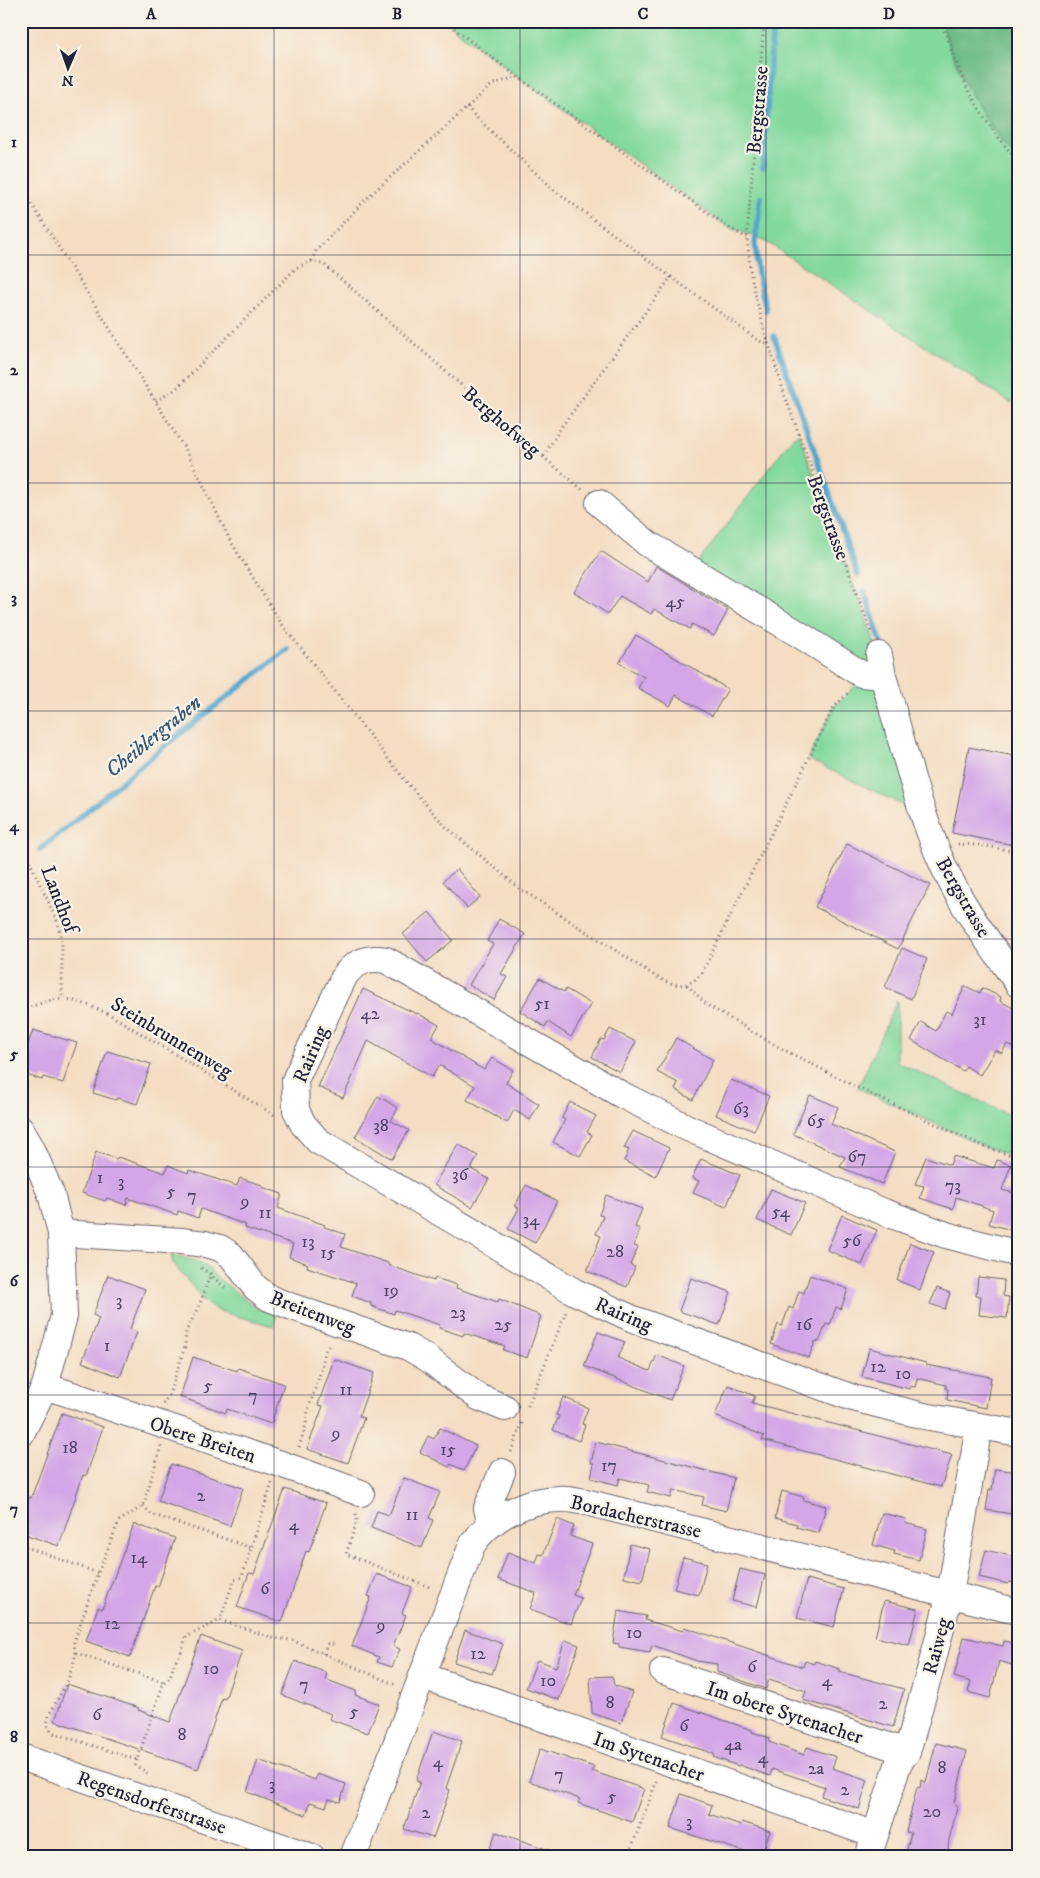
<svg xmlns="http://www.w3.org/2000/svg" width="1040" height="1878" viewBox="0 0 1040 1878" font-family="'IM FELL DW Pica',serif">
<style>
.green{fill:#82d99d;stroke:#527e6c}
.forest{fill:#69b984;stroke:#466e60}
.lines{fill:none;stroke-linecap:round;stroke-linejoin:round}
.stream{stroke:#53a5ce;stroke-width:5.5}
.building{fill:#d2a6e7}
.minor-casing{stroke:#6c636a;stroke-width:28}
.path{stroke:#6c636a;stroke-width:3;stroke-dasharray:1 4;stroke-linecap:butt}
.minor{stroke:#fff;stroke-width:26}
.grid{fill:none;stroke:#22223b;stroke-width:1;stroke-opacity:0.55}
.labels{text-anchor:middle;stroke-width:4.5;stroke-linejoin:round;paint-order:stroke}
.number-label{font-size:18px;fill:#4e4366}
.street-label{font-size:20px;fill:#22223b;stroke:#f7f3e8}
.water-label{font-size:21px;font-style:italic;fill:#365676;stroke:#f7f3e8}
.neatline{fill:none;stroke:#22223b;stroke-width:2}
.grid-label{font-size:16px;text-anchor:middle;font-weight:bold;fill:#22223b}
</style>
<rect width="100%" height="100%" fill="#f7f3e8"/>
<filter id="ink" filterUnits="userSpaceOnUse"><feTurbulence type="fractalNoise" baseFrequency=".02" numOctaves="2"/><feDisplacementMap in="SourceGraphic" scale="10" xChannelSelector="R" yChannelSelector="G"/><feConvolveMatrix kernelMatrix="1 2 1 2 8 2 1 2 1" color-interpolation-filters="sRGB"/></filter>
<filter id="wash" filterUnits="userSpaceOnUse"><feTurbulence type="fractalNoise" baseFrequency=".0096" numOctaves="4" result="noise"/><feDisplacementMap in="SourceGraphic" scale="20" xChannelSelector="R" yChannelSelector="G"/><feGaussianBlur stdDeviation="1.12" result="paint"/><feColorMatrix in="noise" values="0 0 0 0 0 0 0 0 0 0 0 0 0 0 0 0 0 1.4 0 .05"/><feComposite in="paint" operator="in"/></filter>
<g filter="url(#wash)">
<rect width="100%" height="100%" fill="#f4ddc2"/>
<!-- green -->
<g class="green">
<path d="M447 21H942L946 38 965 83 982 113 1019 162V389L1011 403 762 239 728 227 518 77 457 31Z"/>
<path d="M799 434 879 655 923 815 808 759 834 707 856 685 697 564 792 438Z"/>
<path d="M897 1000V1062L1007 1114 1019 1110V1158L983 1146 858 1088Z"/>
<path d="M171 1255C186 1258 207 1262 215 1276L255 1307 276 1316 273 1326 219 1311 205 1302 173 1263Z"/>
</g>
<!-- forest -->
<path class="forest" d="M942 21H1019V162C983 123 955 72 942 21Z"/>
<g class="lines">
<!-- stream -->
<g class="stream">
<path d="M763 168 773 21"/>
<path d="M761 197 755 243 758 275 766 310"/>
<path d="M774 336 858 575"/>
<path d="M864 591 883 648"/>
<path d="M40 850 162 748 288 649"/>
</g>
</g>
<g id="blocks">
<!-- building -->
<g class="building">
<path d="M601 551 648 582 656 566 728 610 714 636 692 624 690 629 654 609 651 614 620 596 608 614 574 592Z"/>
<path d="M636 635 728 689 712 716 676 695 670 706 638 688 644 677 619 663Z"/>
<path d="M969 747 1019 757V846L952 833Z"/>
<path d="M847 844 930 885 898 949 815 907Z"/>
<path d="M457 869 480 897 467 908 443 881Z"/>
<path d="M429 912 453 940 427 962 403 934Z"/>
<path d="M499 919 525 934 501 974 507 977 494 1000 469 985 493 944 487 941Z"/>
<path d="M902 948 927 959 911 999 885 987Z"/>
<path d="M540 978 564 992 566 989 591 1004 571 1037 548 1022 545 1027 520 1011Z"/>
<path d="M965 986 980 993 982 988 1001 997 1000 1001 1019 1011V1049L1007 1044 1002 1053 995 1050 980 1075 966 1066 963 1071 911 1040 921 1022 936 1031 946 1011 952 1014Z"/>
<path d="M363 989 417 1014V1013L439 1025 431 1038 484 1070 492 1058 513 1070 506 1083 539 1104 530 1120 514 1110 507 1123 467 1100 475 1086 439 1065 432 1077 368 1041 343 1098 318 1087Z"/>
<path d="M610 1029 636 1042 620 1072 592 1057 601 1039 604 1040Z"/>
<path d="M33 1030 77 1043 63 1083 43 1077 42 1080 21 1073V1064Z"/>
<path d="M676 1038 713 1060 693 1100 675 1089 678 1083 657 1072Z"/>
<path d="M107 1051 151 1064 137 1104 117 1098 116 1100 93 1093Z"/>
<path d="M731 1080 769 1096 754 1131 716 1115Z"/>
<path d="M810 1095 838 1107 831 1124 895 1152 882 1184 840 1167 845 1157 793 1134Z"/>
<path d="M378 1096 398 1108 391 1121 409 1130 392 1159 355 1137Z"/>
<path d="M570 1102 596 1116 587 1132 592 1135 580 1156 553 1142 565 1120 562 1118Z"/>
<path d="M633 1131 669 1148 656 1176 624 1161 629 1150 624 1148Z"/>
<path d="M458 1144 478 1156 471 1169 489 1179 472 1207 434 1185Z"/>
<path d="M96 1152 117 1159 118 1157 165 1173 168 1165 188 1173 189 1170 237 1186 240 1178 262 1185V1187L282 1194 278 1208 325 1225 324 1227 345 1234 341 1247 388 1263V1265L434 1281 435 1278 457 1285 456 1288 498 1302 499 1299 541 1316 527 1358 503 1350 505 1346 464 1333 463 1336 439 1328 440 1325 395 1310 394 1314 371 1306V1303L352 1296 356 1283 307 1267 308 1264 289 1257 293 1244 245 1228 246 1225 201 1209 198 1218 178 1211 177 1215 128 1198 126 1205 107 1198 105 1201 82 1193Z"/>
<path d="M953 1156 994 1168 997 1160 1011 1165 1002 1190 1019 1194V1232L989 1224 993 1210 982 1206 956 1197 953 1209 920 1198 924 1186 915 1184 926 1157 950 1165Z"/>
<path d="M701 1159 740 1175 726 1207 693 1193 699 1181 692 1178Z"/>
<path d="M526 1185 557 1201 535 1243 508 1229 519 1208 515 1206Z"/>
<path d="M771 1189 805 1203 791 1235 757 1220Z"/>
<path d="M606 1195 642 1209 635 1227 640 1229 634 1246 638 1247 630 1265 635 1267 627 1287 587 1271 601 1236 596 1234 603 1216 599 1215Z"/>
<path d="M842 1215 877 1230 862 1265 827 1250Z"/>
<path d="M910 1243 934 1252 920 1290 897 1280Z"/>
<path d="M108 1275 145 1289 130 1329 137 1332 120 1377 82 1362 99 1318 93 1315Z"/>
<path d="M810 1275 848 1289 841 1309 836 1307 830 1325 826 1324 819 1342 815 1341 809 1358 771 1344 778 1324 782 1326 789 1307 793 1309 799 1291 804 1293Z"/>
<path d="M978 1277 1004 1280 1003 1296 1009 1297 1007 1318 979 1315 981 1296H976Z"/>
<path d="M691 1278 731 1292 719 1325 679 1311Z"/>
<path d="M937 1288 950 1293 945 1309 930 1304Z"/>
<path d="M598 1332 625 1342 618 1358 650 1371 657 1355 684 1366 670 1400 584 1366Z"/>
<path d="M869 1348 926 1363V1365L991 1377 986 1408 947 1400 948 1389H946V1385L917 1378 915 1387 910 1386V1389L862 1377Z"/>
<path d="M193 1357 237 1371 238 1368 284 1384 271 1424 227 1409 226 1413 180 1397Z"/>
<path d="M334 1359 374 1373 359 1416 364 1418 348 1463 307 1449 323 1406 318 1405Z"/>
<path d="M728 1385 755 1396 752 1403 952 1455 941 1487 762 1440 764 1436 715 1416Z"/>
<path d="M563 1397 588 1408 582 1424 585 1425 579 1441 553 1430 559 1416 556 1415Z"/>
<path d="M62 1413 103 1427 86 1476 83 1475 59 1546 21 1533V1509L26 1496 31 1498Z"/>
<path d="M440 1428 476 1446 464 1471 451 1464 449 1467 420 1452 428 1436 434 1439Z"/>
<path d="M596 1442 734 1478 726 1511 702 1505 704 1497 673 1490 671 1498 647 1492 649 1485 620 1478 618 1485 591 1478 594 1463H591Z"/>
<path d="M171 1464 243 1488 230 1526 158 1501Z"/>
<path d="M995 1469 1019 1472V1515L986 1510 989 1490H992Z"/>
<path d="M404 1478 440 1492 429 1518 433 1520 422 1548 371 1528 377 1511 389 1515Z"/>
<path d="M285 1489 326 1503 309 1552 306 1551 282 1622 237 1607 249 1573 254 1574Z"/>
<path d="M782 1491 804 1497 803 1500 826 1506 819 1533 796 1527 797 1524 775 1518Z"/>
<path d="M882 1513 906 1519 905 1523 927 1529 919 1560 894 1554 895 1551 873 1545Z"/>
<path d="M557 1519 574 1526 570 1536 592 1544 573 1595 581 1598 571 1624 530 1609 536 1593 498 1579 508 1552 536 1563 539 1554 543 1555Z"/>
<path d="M134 1524 175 1538 158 1587 155 1586 130 1657 86 1641 98 1607 102 1609Z"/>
<path d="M630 1544 650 1549 642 1581 624 1577Z"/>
<path d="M986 1550 1019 1558V1584L1009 1582 1008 1584 979 1577Z"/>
<path d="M683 1557 707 1563 699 1595 674 1589Z"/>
<path d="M740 1569 765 1575 757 1607 732 1601Z"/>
<path d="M377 1574 412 1587 402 1613 406 1615 393 1646 400 1649 392 1667 377 1662 379 1657 352 1646 371 1597 368 1596Z"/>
<path d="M807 1579 844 1589 834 1627 797 1618Z"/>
<path d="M884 1601 918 1609 909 1645 875 1637Z"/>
<path d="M618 1611 646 1616 645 1620 683 1631 684 1627 803 1667 805 1661 814 1664 815 1661 840 1669V1672L904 1689 893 1727 803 1700 806 1691 769 1679 766 1689 717 1672V1664L697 1661 652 1645 650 1652 619 1647V1644L613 1643Z"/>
<path d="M465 1630 503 1644 492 1674 454 1662Z"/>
<path d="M201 1636 242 1651 225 1699 222 1698 198 1769 55 1721 67 1684 139 1708 138 1710 170 1722Z"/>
<path d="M964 1637 1003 1646 1004 1641 1019 1644V1667L999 1661 990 1698 968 1692 971 1682 954 1677Z"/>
<path d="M565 1640 579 1645 559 1700 526 1688 537 1660 556 1667Z"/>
<path d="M295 1661 327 1673 325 1679 356 1691 355 1695 379 1704 368 1733 329 1719 331 1714 282 1695Z"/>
<path d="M612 1676 614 1685 632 1692 621 1723 592 1713 590 1677Z"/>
<path d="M674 1703 752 1730V1732L770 1738 769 1742 804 1755 807 1747 836 1757 832 1768 868 1780 859 1809 821 1796 825 1787 772 1769 770 1776 739 1765 738 1766 713 1757 714 1754 662 1736Z"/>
<path d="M433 1731 462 1741 446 1788 450 1790 433 1838 404 1829 420 1782 416 1781Z"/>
<path d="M936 1743 967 1751 954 1803 957 1808 949 1840 948 1848 952 1857H905L911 1833 906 1832 917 1787 920 1788 921 1780 926 1782Z"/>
<path d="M540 1749 594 1767 592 1771 644 1789 632 1822 578 1803 580 1799 529 1781Z"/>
<path d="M258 1760 315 1780 317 1774 346 1784 340 1802 329 1799 326 1807 310 1802 306 1815 247 1792Z"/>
<path d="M681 1794 712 1805 709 1814 741 1825 742 1822 770 1831 761 1857 670 1828Z"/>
<path d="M496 1832 561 1854V1857H487Z"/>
</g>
</g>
</g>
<g filter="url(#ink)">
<use href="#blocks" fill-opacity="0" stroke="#6c636a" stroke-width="1"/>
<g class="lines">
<!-- minor casing -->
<g class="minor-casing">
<g id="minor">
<path d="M599 503 648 544 797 633 861 674 883 676"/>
<path d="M879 655 883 676C902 739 916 805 943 865 962 908 992 946 1019 985"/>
<path d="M21 1130 32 1149 51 1194 61 1233 64 1316 45 1386 21 1434"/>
<path d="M61 1233 181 1241 205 1244 220 1248 231 1255 255 1287 269 1298 287 1305 408 1347 427 1358 478 1397 505 1408"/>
<path d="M1019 1254 946 1235 884 1212 690 1129 622 1095 386 960C369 957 356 961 345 975L295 1080 296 1110 303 1124 318 1141 575 1292 633 1319 853 1398 924 1416 1019 1433"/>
<path d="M45 1386 278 1463 361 1493"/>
<path d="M491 1524 487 1508 502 1472"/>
<path d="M663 1671 907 1752"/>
<path d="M423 1676 875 1835"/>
<path d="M21 1757 312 1857"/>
<path d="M353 1857 472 1545C490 1518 526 1499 559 1499 568 1498 577 1501 586 1502L1019 1612"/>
<path d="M868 1857 899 1762 907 1752 932 1663 950 1594 979 1427"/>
</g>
</g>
<!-- path -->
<g class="path">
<path d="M447 21 457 31 518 77 728 227 747 238"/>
<path d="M764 21 747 238 751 276 763 326 785 396 872 635"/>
<path d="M942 21C955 72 983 123 1019 162"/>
<path d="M467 107 475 116 554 190 671 277 562 426 543 457"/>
<path d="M21 187 187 452 231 542 281 623 408 784 445 826 519 888 652 974C671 985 686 992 702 973L834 707 848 693"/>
<path d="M312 261 316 251 365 200 493 84 517 77"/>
<path d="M671 277 759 341 768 344"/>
<path d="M156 401 176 389 296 268 312 261 325 265 536 451 583 490"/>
<path d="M21 843 58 923 62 942V998"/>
<path d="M958 844 980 845 1019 852"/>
<path d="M687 985 707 1005 777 1046 858 1088 983 1146 1019 1158"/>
<path d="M21 1011C62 993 69 997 109 1014L274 1115"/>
<path d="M201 1268C211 1274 218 1282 227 1289"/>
<path d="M163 1404 169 1395 185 1347 186 1331 198 1309 211 1273"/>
<path d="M528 1406 566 1312"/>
<path d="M161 1446 143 1506 119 1521 98 1573 74 1642 75 1658 68 1680 49 1715 47 1724 49 1729 54 1733 137 1760 164 1682 170 1677 175 1662 180 1655 186 1637 220 1620"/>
<path d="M299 1447 306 1425 308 1410 322 1368 325 1351 330 1343"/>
<path d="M511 1452 522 1423"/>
<path d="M272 1483 242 1577 234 1580 220 1620 273 1638 292 1640 396 1685"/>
<path d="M143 1506 151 1514 252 1548"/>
<path d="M356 1514 357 1521 346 1554 432 1588"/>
<path d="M21 1545 98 1573"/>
<path d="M76 1653 164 1682"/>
<path d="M324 1654 328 1644H334"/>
<path d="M137 1760 135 1766 145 1771 150 1776"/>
<path d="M628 1857 657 1780"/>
</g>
<!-- minor -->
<use href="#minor" class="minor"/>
</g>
</g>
<!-- grid -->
<path class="grid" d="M274 21V1857M520 21V1857M766 21V1857M21 255H1019M21 483H1019M21 711H1019M21 939H1019M21 1167H1019M21 1395H1019M21 1623H1019"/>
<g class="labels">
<!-- number labels -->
<g class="number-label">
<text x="675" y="607">45</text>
<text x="542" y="1009">51</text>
<text x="370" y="1019">42</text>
<text x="980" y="1025">31</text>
<text x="741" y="1114">63</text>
<text x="816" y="1126">65</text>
<text x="381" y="1131">38</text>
<text x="857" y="1162">67</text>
<text x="460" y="1180">36</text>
<text x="100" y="1183">1</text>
<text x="121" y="1187">3</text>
<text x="953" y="1191">73</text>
<text x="171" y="1197">5</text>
<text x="192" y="1201">7</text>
<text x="245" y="1207">9</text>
<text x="781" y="1217">54</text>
<text x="265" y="1218">11</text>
<text x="531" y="1225">34</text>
<text x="852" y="1246">56</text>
<text x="308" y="1247">13</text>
<text x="615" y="1257">28</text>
<text x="328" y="1258">15</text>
<text x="391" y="1296">19</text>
<text x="119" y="1306">3</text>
<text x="458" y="1318">23</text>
<text x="503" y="1330">25</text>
<text x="804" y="1330">16</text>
<text x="107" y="1351">1</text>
<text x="878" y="1372">12</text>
<text x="903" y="1379">10</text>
<text x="208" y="1391">5</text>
<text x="346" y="1395">11</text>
<text x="253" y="1401">7</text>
<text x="336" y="1439">9</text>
<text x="70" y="1453">18</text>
<text x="448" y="1455">15</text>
<text x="609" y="1471">17</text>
<text x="201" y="1501">2</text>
<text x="412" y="1520">11</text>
<text x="294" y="1530">4</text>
<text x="139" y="1563">14</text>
<text x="265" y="1594">6</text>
<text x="112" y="1629">12</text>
<text x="381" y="1631">9</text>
<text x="634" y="1638">10</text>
<text x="478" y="1659">12</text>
<text x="752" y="1672">6</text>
<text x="211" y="1674">10</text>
<text x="548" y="1686">10</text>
<text x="827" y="1686">4</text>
<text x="304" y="1690">7</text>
<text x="610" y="1708">8</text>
<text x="883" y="1709">2</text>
<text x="354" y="1717">5</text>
<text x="97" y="1720">6</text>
<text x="684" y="1731">6</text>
<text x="182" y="1740">8</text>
<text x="733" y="1750">4a</text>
<text x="763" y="1763">4</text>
<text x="438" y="1767">4</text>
<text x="942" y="1773">8</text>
<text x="816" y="1774">2a</text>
<text x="559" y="1780">7</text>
<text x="272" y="1790">3</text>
<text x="845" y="1795">2</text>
<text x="612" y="1802">5</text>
<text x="932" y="1817">20</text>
<text x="426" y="1818">2</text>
<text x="689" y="1827">3</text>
</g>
<!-- street labels -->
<g class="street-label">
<text transform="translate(757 110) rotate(-85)" y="7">Bergstrasse</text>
<text transform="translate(502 421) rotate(41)" y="7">Berghofweg</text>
<text transform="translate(829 517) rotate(70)" y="7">Bergstrasse</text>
<text transform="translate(964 897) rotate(60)" y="7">Bergstrasse</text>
<text transform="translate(60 899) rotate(69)" y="7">Landhof</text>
<text transform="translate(172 1037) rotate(31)" y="7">Steinbrunnenweg</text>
<text transform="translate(310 1054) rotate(-67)" y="7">Rairing</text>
<text transform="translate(313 1312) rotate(21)" y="7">Breitenweg</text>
<text transform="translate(624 1314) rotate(23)" y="7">Rairing</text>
<text transform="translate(203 1439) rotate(18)" y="7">Obere Breiten</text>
<text transform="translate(636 1516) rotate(13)" y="7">Bordacherstrasse</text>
<text transform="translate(936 1646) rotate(-75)" y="7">Raiweg</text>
<text transform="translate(785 1712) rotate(18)" y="7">Im obere Sytenacher</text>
<text transform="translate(649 1756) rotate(19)" y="7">Im Sytenacher</text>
<text transform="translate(152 1802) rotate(19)" y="7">Regensdorferstrasse</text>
</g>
<!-- water labels -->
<g class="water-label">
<text transform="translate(153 736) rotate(-39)" y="7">Cheiblergraben</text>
</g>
</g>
<!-- margin -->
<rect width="1040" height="1878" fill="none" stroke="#f7f3e8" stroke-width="55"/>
<!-- north arrow -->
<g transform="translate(68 68) rotate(182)" stroke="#f7f3e8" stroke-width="4" paint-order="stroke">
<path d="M0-4L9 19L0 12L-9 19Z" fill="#22223b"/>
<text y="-8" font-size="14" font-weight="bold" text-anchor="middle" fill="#22223b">N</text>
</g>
<rect x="28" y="28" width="984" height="1822" class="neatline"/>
<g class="grid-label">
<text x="151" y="19">A</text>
<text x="397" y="19">B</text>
<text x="643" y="19">C</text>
<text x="889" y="19">D</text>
<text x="14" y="147">1</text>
<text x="14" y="375">2</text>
<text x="14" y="603">3</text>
<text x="14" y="831">4</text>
<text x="14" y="1059">5</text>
<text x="14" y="1286">6</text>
<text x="14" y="1514">7</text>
<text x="14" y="1742">8</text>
</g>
</svg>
